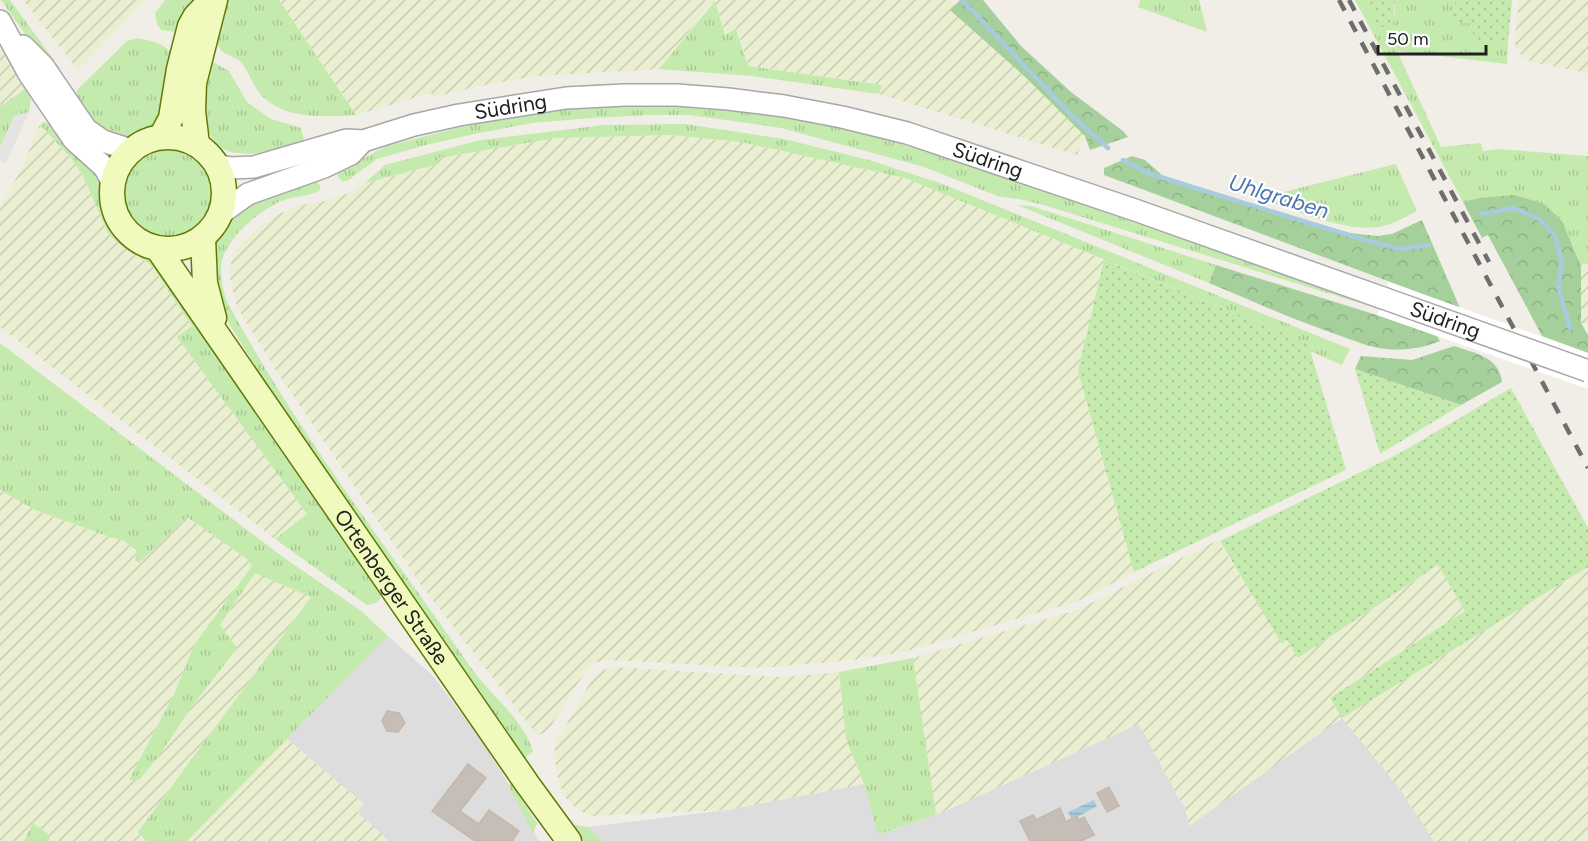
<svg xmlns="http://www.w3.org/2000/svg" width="1588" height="841" viewBox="0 0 1588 841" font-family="Figtree,sans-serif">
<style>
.residential{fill:#dedddd}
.farmland{fill:url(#farmland-furrows)}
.grass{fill:url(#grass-tufts)}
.forest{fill:url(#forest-crowns)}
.garden{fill:url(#garden-dots)}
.parking{fill:#e4e4e4}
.water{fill:url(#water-rules)}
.pier{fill:#fff}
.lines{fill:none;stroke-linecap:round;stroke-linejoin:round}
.stream{stroke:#a7ccde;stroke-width:4.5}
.building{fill:#c6beb6;stroke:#c3b7a9;stroke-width:1.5}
.tertiary-casing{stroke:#a7a7a7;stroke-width:24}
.secondary-casing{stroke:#607a05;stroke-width:27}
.tertiary{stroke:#fff;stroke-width:21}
.secondary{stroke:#f0fabc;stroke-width:24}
.rail{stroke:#6e6e6e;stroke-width:4.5;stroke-dasharray:12 12;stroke-linecap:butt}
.tertiary-bridge-casing{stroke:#a7a7a7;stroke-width:24;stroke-linecap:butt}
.tertiary-bridge{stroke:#fff;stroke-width:21}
.labels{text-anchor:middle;stroke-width:4.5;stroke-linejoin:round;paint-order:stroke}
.street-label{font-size:21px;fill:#202020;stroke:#fff}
.water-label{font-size:22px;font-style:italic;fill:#4c73b1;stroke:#fff}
</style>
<defs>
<pattern id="farmland-furrows" width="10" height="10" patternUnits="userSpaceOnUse" patternTransform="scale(1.5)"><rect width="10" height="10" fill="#eaefd2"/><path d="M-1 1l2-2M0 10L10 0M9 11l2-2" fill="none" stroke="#c8cdb4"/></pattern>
<pattern id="grass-tufts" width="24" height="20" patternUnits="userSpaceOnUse" patternTransform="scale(1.5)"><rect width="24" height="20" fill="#c5eaad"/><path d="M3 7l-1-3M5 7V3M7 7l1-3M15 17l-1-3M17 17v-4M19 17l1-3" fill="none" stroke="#a9c895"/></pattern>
<pattern id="forest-crowns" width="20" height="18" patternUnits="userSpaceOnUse" patternTransform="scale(1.5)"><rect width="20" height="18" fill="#a5d09c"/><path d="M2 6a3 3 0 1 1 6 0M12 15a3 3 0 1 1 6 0" fill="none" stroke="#8eb286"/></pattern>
<pattern id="garden-dots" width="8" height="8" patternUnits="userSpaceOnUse" patternTransform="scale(1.5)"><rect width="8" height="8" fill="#c5eaad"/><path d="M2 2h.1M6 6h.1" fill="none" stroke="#a9c895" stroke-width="1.8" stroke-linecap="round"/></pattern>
<pattern id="water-rules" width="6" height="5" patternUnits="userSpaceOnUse" patternTransform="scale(1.5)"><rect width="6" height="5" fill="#a7ccde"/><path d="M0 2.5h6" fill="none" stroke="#8fafbe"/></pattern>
</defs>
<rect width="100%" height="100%" fill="#f1eee7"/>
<!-- residential -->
<g class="residential">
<path d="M388 636 434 677 478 736 502 773 539 841H389L357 812 364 804 287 739Z"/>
<path d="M1342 718 1398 786 1434 841H603L587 827 727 810 864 784 879 835 936 815 1139 724 1182 804 1185 806 1189 825Z"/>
</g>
<!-- farmland -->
<g class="farmland">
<path d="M23 0H146L78 70Z"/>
<path d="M279 0H952L955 5 950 10 1023 75 1086 136 1077 155 879 94 882 85 748 66 737 29 726 36 715 2 710 5 659 69 536 76 475 87 434 97 431 93 356 115Z"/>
<path d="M1519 0H1588V73L1532 62 1522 56 1514 43Z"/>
<path d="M0 46 29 86 0 107Z"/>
<path d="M42 126 71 158 83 176 108 233 119 244 152 266 192 326 177 337 307 514 275 539 0 327V207L22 168 38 128Z"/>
<path d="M671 135 741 142 905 178 1011 220 1104 260 1078 371 1134 572 1078 601 907 651 853 660 762 668 607 660 593 663 584 674 551 726 544 733 537 735 422 586 277 372 237 307 229 274 232 259 242 242 257 229 273 217 296 206 321 202 349 193 365 183 439 164V158L557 138Z"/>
<path d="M1579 263 1588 264V325L1581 323Z"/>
<path d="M0 490 35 510 110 537 124 541 136 550 135 560 140 562 187 517 247 559 252 566 194 645 174 694 129 780H139L158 757 194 704 220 625 255 573 311 597 138 832 146 841H48L50 836 34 823 24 841H0Z"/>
<path d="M1218 540 1282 643 1287 640 1298 658 1438 565 1465 611 1330 698 1342 717 1588 567V841H1434L1398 786 1342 718 1189 826 1185 806 1182 804 1139 724 936 815 913 658 1077 610Z"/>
<path d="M614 667 783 677 839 672 846 739 864 784 727 810 591 816 576 809 566 798 559 784 554 756 555 745 590 682 600 671Z"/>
<path d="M287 739 364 804 357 812 389 841H187Z"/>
</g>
<!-- grass -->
<g class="grass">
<path d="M1 0H10L59 67 61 73 52 72Z"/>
<path d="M165 0H200L185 26 175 32 161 30 157 24 155 13Z"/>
<path d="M227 0H279L356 115C325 117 286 120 262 96 253 87 248 69 240 61 235 57 228 56 223 52 208 39 221 16 227 0Z"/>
<path d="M1140 0H1199L1207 32 1138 7Z"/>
<path d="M1355 0H1371L1369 9 1378 27 1395 15V0H1456L1455 11 1474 23 1480 40 1508 43 1507 64 1397 51 1441 147 1481 143 1483 151 1500 149 1588 156V264L1579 263 1572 243 1479 198 1463 202Z"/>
<path d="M715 1 725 35 736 29 748 66 882 85 879 94 752 76 659 69Z"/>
<path d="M137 38C150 41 163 42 171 53L161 119C138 137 133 139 104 136L76 97 77 90 127 41Z"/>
<path d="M208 59 229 71 247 102 271 119 301 128 305 144C282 150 255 157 231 152 207 146 198 107 201 86 203 77 206 68 208 59Z"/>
<path d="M29 86 31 99 29 112 14 116 0 148V107Z"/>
<path d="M638 105 704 107 763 113 850 130 934 153 1380 307 1379 309 1047 206 1019 199 1000 197 924 167 781 128 690 115H649L591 118 532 123 479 133 422 146 377 159 347 181H342L337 175 341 170 387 146 485 121 532 113 593 107Z"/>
<path d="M43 122 53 124 96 171 101 181 107 217 114 228 130 246 154 261 381 592C381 602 377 603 367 605L275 539 307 514 177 337 192 326 152 266 119 244 108 233 83 176 71 158 42 127 38 128Z"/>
<path d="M685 124 784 139 869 160 940 183 1350 349 1342 365 1310 351 1308 343 905 178 741 142 671 135 557 138 439 158V164L365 183 385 165 481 140 604 125Z"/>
<circle cx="167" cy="193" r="46"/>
<path d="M1396 164 1417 211C1405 217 1392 225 1378 227 1342 232 1293 209 1259 198Z"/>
<path d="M315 180 320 185V190C311 196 295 196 284 200 262 208 227 237 222 261 219 274 223 289 227 302 249 342 272 381 297 419 352 504 414 585 472 669 490 695 525 720 533 752L523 759 297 435 222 312 212 276 215 244 234 215 251 199Z"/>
<path d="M1017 205 1031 206 1216 265 1209 283Z"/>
<path d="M0 343 287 560 360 610 388 636 187 841H146L138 832 311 597 255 573 220 625 237 648 194 704 158 757 139 780H129L174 694 194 645 252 566 247 559 187 517 140 562 135 561 136 550 124 541 110 537 35 510 0 490Z"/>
<path d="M913 658 936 815 878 835 864 784 846 739 839 672Z"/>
<path d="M511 784 537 823 533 833 508 785Z"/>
<path d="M33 823 51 836 48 841H24Z"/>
<path d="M575 825 587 827 603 841H584L572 826Z"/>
</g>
<!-- forest -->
<g class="forest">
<path d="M960 0H983L1021 46 1071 92 1123 131 1128 137 1090 150 1085 136 1023 75 950 10Z"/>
<path d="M1132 156 1145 160 1162 175 1245 202 1350 233 1377 236 1392 234 1422 220 1460 308 1104 175V168Z"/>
<path d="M1515 195 1544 204 1562 221 1581 266V323L1588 335V353L1542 336 1488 235 1482 238 1463 202 1479 198Z"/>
<path d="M1216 265 1377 315 1437 336 1440 341C1423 348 1405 351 1386 349 1370 348 1353 340 1338 335 1294 320 1252 301 1209 283Z"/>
<path d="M1454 346C1474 353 1499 356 1502 382L1461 405 1355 369 1361 356 1412 360Z"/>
</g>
<!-- garden -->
<g class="garden">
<path d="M1371 0H1395L1393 27H1378L1369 9Z"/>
<path d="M1456 0H1512L1508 43 1480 40 1473 37V23H1450Z"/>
<path d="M1104 260 1308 343 1346 470 1134 572 1078 371Z"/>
<path d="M1355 369 1461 405 1380 454Z"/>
<path d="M1511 388 1588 528V567L1342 718 1330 698 1465 611 1438 565 1298 658 1287 640 1281 643 1220 541 1398 454Z"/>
</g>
<!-- parking -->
<path class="parking" d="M29 112 6 163 0 161V148L14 116Z"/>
<!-- water -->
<path class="water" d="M1094 800 1097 806 1072 820 1068 812Z"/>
<!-- pier -->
<path class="pier" d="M1389 282 1588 353V389L1377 315Z"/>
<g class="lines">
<!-- stream -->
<g class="stream">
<path d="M962 0 1072 116 1108 148"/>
<path d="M1123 160 1150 174 1368 241 1401 249 1429 245"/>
<path d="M1481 214 1514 208 1539 219 1555 235 1562 263 1558 286 1570 328"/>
</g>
</g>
<!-- building -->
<g class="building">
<path d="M387 711 399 713 405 723 398 732 387 731 382 721Z"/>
<path d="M468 764 486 778 460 811 479 824 489 810 519 831 512 841H475L432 811Z"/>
<path d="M1109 787 1119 806 1107 812 1097 793Z"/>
<path d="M1060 808 1066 822 1077 816 1079 820 1084 817 1094 835 1081 841H1030L1020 821 1033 815 1036 820Z"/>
</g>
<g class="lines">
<!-- tertiary casing -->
<g class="tertiary-casing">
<g id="tertiary">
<path d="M0 21 29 74 74 140 104 167 112 181"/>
<path d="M23 46 43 66 86 129 103 141 131 150"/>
<path id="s1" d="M217 165 230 168 254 167 346 140 363 141 414 125 459 115 566 98 624 95H677L728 99 784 106 842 117 907 133 1135 210 1383 298"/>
<path d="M220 214 248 194 324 167 351 154 363 141"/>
</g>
</g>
<!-- secondary casing -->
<g class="secondary-casing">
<g id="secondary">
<circle cx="168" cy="193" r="56"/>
<path d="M161 137 171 118 179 69 190 26 195 17 211 0"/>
<path d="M197 144 193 111 194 83 215 0"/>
<path d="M203 238 205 283 214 318"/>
<path id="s2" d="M158 249 528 785 569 841"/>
</g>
</g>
<!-- tertiary -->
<use href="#tertiary" class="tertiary"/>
<!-- secondary -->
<use href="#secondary" class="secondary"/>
<!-- rail -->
<g class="rail">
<path d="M1339 0 1588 468"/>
<path d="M1349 0 1489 262"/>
</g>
<!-- tertiary-bridge casing -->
<g class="tertiary-bridge-casing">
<g id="tertiary-bridge">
<path id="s3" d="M1383 298 1588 371"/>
</g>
</g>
<!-- tertiary-bridge -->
<use href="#tertiary-bridge" class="tertiary-bridge"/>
</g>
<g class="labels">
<!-- street labels -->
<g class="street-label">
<text dy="7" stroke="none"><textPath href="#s1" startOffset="302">Südring</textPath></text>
<text dy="7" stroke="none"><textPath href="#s1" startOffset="788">Südring</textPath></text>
<text dy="7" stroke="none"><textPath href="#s3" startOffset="66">Südring</textPath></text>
<text dy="7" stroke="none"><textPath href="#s2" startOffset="411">Ortenberger Straße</textPath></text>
</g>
<!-- water labels -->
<g class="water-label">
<text transform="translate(1279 196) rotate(17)" y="8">Uhlgraben</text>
</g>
</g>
<!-- scale -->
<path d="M1378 45v9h108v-9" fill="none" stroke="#202020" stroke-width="3"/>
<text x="1387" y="45" font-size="18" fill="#202020" stroke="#ffffff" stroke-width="4.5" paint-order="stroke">50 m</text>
</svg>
